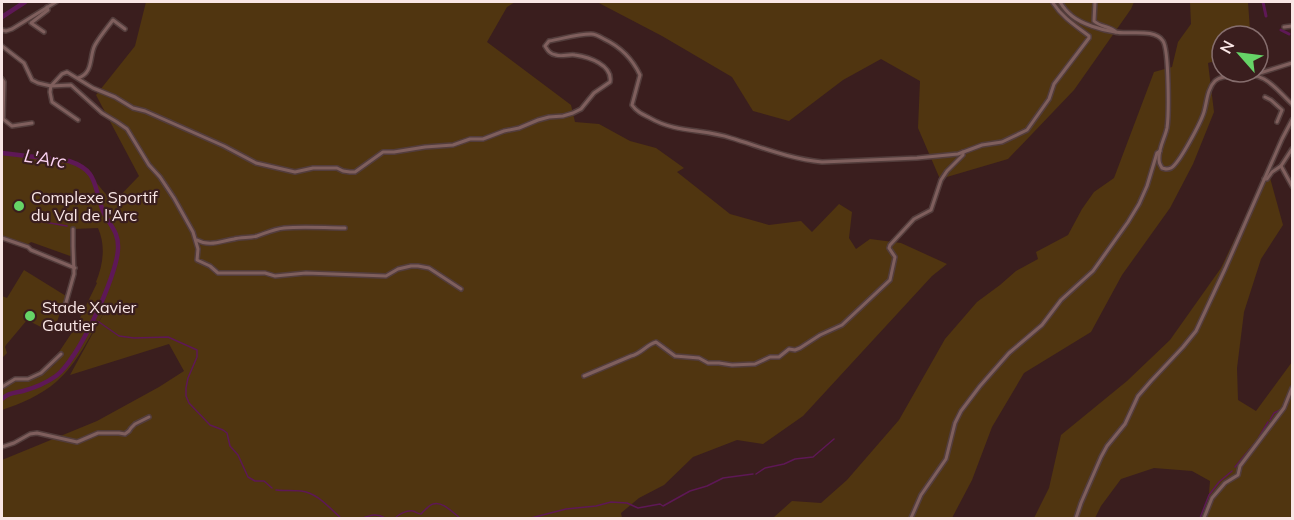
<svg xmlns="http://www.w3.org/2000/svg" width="1294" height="520" viewBox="0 0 1294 520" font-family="Mulish,sans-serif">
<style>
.green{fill:#503510}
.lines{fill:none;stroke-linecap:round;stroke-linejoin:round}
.stream{stroke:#5e1856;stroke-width:1.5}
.canal{stroke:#5e1856;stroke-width:3}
.river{stroke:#5e1856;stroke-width:4.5}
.minor-casing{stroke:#533d3c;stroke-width:6}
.minor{stroke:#7f5f5d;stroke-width:3}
.poi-dot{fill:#66d467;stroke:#3a1e1e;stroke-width:2}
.labels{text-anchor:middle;stroke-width:4.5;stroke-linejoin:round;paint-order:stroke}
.poi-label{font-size:16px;fill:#f9e6e5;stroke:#3a1e1e;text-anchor:start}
.water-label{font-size:18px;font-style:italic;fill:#fbd2f2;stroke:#3a1e1e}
</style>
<rect width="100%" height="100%" fill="#3a1e1e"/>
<!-- green -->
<g class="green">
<path d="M146 2H515L507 7 487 42 571 105 575 122 599 124 630 141 656 148 684 168 677 172 730 214 769 225 801 221 812 232 839 204 852 212 849 238 856 249 870 239 901 243 947 264 932 276 803 416 763 444 737 440 693 457 664 485 639 498 621 513 622 518H2V460L97 421 159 387 184 371 169 344 70 375 105 311C90 335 78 363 56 382 41 395 20 404 2 410V389L14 382 33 379 53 366 63 354 59 352 75 328 97 283 96 282C103 265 106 246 98 228L73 229 72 249 73 257 31 242 27 245 2 236V153L47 160 66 161 77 164 90 172 95 181 113 203 139 176 96 95 135 46Z"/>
<path d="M597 2H1134L1131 9 1074 90 1008 159 940 179 918 128 920 81 881 59 843 80 789 121 753 111 732 77 662 36Z"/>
<path d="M1190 2H1248L1250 30 1246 36H1222V59L1208 63 1214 112 1193 164 1170 208 1122 275 1091 332 1024 373 992 427 972 480 952 518H773L792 501 821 503 847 480 899 420 945 339 977 302 1000 285 1016 271 1038 259 1036 252 1068 235 1082 209 1094 192 1114 178 1154 72 1172 67 1178 42 1191 24Z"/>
<path d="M1269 174 1283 225 1261 259 1244 312 1237 368 1238 400 1256 411 1292 362V518H1207L1210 481 1192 471 1154 468 1121 479 1101 506 1095 518H1034L1049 488 1061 435 1127 381 1170 340 1221 268 1248 211Z"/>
<path d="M24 270 66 296 53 333 27 320 6 345 5 347 7 353 2 358V296L7 298Z"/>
</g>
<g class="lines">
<!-- stream -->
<g class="stream">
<path d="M33 220 67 226"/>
<path d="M92 320 99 322 119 336 134 338 168 337 197 350V357L188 378 186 388V396L189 403 210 425 223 430 227 433 230 446 238 455 248 477 255 481H264L272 488"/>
<path d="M1270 420 1274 413 1282 409"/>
<path d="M1259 437 1268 422"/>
<path d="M1235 467 1259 438"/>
<path d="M756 474 765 468 784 464 795 459 813 457 834 439"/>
<path d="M276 490C284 491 292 490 301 491 318 493 329 508 341 518"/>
<path d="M363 518C371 515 377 513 385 518"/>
<path d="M395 518C399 514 407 510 413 511 416 512 418 514 421 514 424 511 429 505 433 504 443 501 453 513 460 518"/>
<path d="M531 518 566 509 596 506 611 502 627 503 638 508 660 504 663 506 690 491 707 486 723 478 753 474"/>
<path d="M1200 518 1209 495 1219 482 1232 471"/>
</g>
<!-- canal -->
<g class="canal">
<path d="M1263 2 1266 16"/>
<path d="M1281 30 1289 34"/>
</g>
<!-- river -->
<g class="river">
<path d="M2 17 25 2"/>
<path d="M2 153 69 161C99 171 93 186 103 211 109 225 119 231 118 249 117 276 78 360 56 376 46 383 34 388 23 391 14 393 8 393 2 399"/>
</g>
<!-- minor casing -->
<g class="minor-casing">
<g id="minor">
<path d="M1060 2C1063 7 1067 12 1072 16 1082 24 1101 30 1115 32 1128 35 1155 28 1163 41 1169 50 1169 115 1167 128 1165 138 1158 149 1159 160 1159 164 1160 164 1162 168 1166 169 1167 170 1171 168 1179 164 1201 122 1204 112 1207 102 1207 89 1215 81 1220 76 1230 76 1237 76 1247 75 1255 74 1264 79 1275 85 1283 96 1292 104"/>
<path d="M1095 2 1094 21C1100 27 1110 26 1116 32"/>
<path d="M1284 27 1292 26"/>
<path d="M2 30 6 31 12 29 56 2"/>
<path d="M44 32 31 23 48 10 47 7"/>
<path d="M2 46 24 63 32 80 38 83 51 86 62 74 67 72 93 88 115 97 133 108 145 111 224 146 256 163 295 172 313 168H337L343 171 350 172H355L383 152H394L425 147 453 145 470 139H483L504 131 519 128 538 120 549 117 563 116 573 113 581 109 594 93 610 82C613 65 589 57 575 55 569 54 562 57 556 55 550 54 548 51 545 46L549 41C562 39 577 34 591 34 596 34 599 36 604 39 621 47 632 58 640 75L632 105C637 112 642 114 650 118 676 133 704 129 731 138 761 147 790 159 822 162L917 158 958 154 982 145 1002 142 1027 130 1049 99 1054 84 1089 38V36C1076 26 1062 17 1053 3L1054 2"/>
<path d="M1257 76 1260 73 1292 63"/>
<path d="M78 78C94 73 89 56 95 45 100 36 107 28 113 20L125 29"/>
<path d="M2 79 4 82 3 119 12 126 32 123"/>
<path d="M1265 97 1271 100 1282 110 1277 122"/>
<path d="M78 120 52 102 50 92 51 86 71 85 102 113 117 122 127 129 149 165 160 177 174 198 193 232 198 249 197 260 210 266 218 273H265L275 276 306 273 386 276 398 269 411 266H418L429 268 461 289"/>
<path d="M1281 166 1292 186"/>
<path d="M1264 179H1267L1272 172 1281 166 1292 149"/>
<path d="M2 238 28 247 31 250 75 268"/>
<path d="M197 240C209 247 221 241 234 239 241 237 250 238 257 236 266 233 274 229 284 228 304 226 325 228 345 228"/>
<path d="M65 306 74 274 73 246V229"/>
<path d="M584 376 631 356C641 354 646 345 656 342L675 356 699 358 708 363H719L732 365 755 364 770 357H779L789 349 795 350 800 348 820 335 842 325 890 280 895 257 889 248 890 245 914 219 931 210 941 180 947 171 963 155V152"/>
<path d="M2 387 15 379H28L41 373 61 354"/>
<path d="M2 447 14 443 30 434 37 433 77 442 98 433H119L125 434 129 431 131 428 135 424 149 417"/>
<path d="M911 518 921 495 946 459 955 423 961 411 980 386 1009 353 1042 325 1061 300 1093 271 1128 222 1139 204 1147 186 1157 153 1160 151"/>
<path d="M1076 518 1081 503 1101 457 1107 446 1125 424 1138 396 1151 381 1183 347 1196 331 1225 269 1282 139 1292 120"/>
<path d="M1204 518 1212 498 1225 483 1238 475 1240 466 1243 462 1284 408 1292 388"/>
</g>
</g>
<!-- minor -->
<use href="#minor" class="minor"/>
</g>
<!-- markers -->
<g class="poi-dot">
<circle cx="19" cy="206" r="6"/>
<circle cx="30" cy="316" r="6"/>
</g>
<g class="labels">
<!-- poi labels -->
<g class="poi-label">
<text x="31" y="203">Complexe Sportif<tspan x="31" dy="18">du Val de l'Arc</tspan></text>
<text x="42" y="313">Stade Xavier<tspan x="42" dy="18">Gautier</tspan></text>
</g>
<!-- water labels -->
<g class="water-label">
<text transform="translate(45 159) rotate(9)" y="6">L'Arc</text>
</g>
</g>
<!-- border -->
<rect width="1294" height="520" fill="none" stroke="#f9e6e5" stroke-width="6"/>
<!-- north arrow -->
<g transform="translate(1240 54) rotate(298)"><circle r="28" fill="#3a1e1e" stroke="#866e6e" stroke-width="1.5"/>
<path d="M0-4.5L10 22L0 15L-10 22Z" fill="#66d467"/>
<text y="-9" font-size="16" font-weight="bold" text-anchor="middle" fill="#f9e6e5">N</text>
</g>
</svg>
